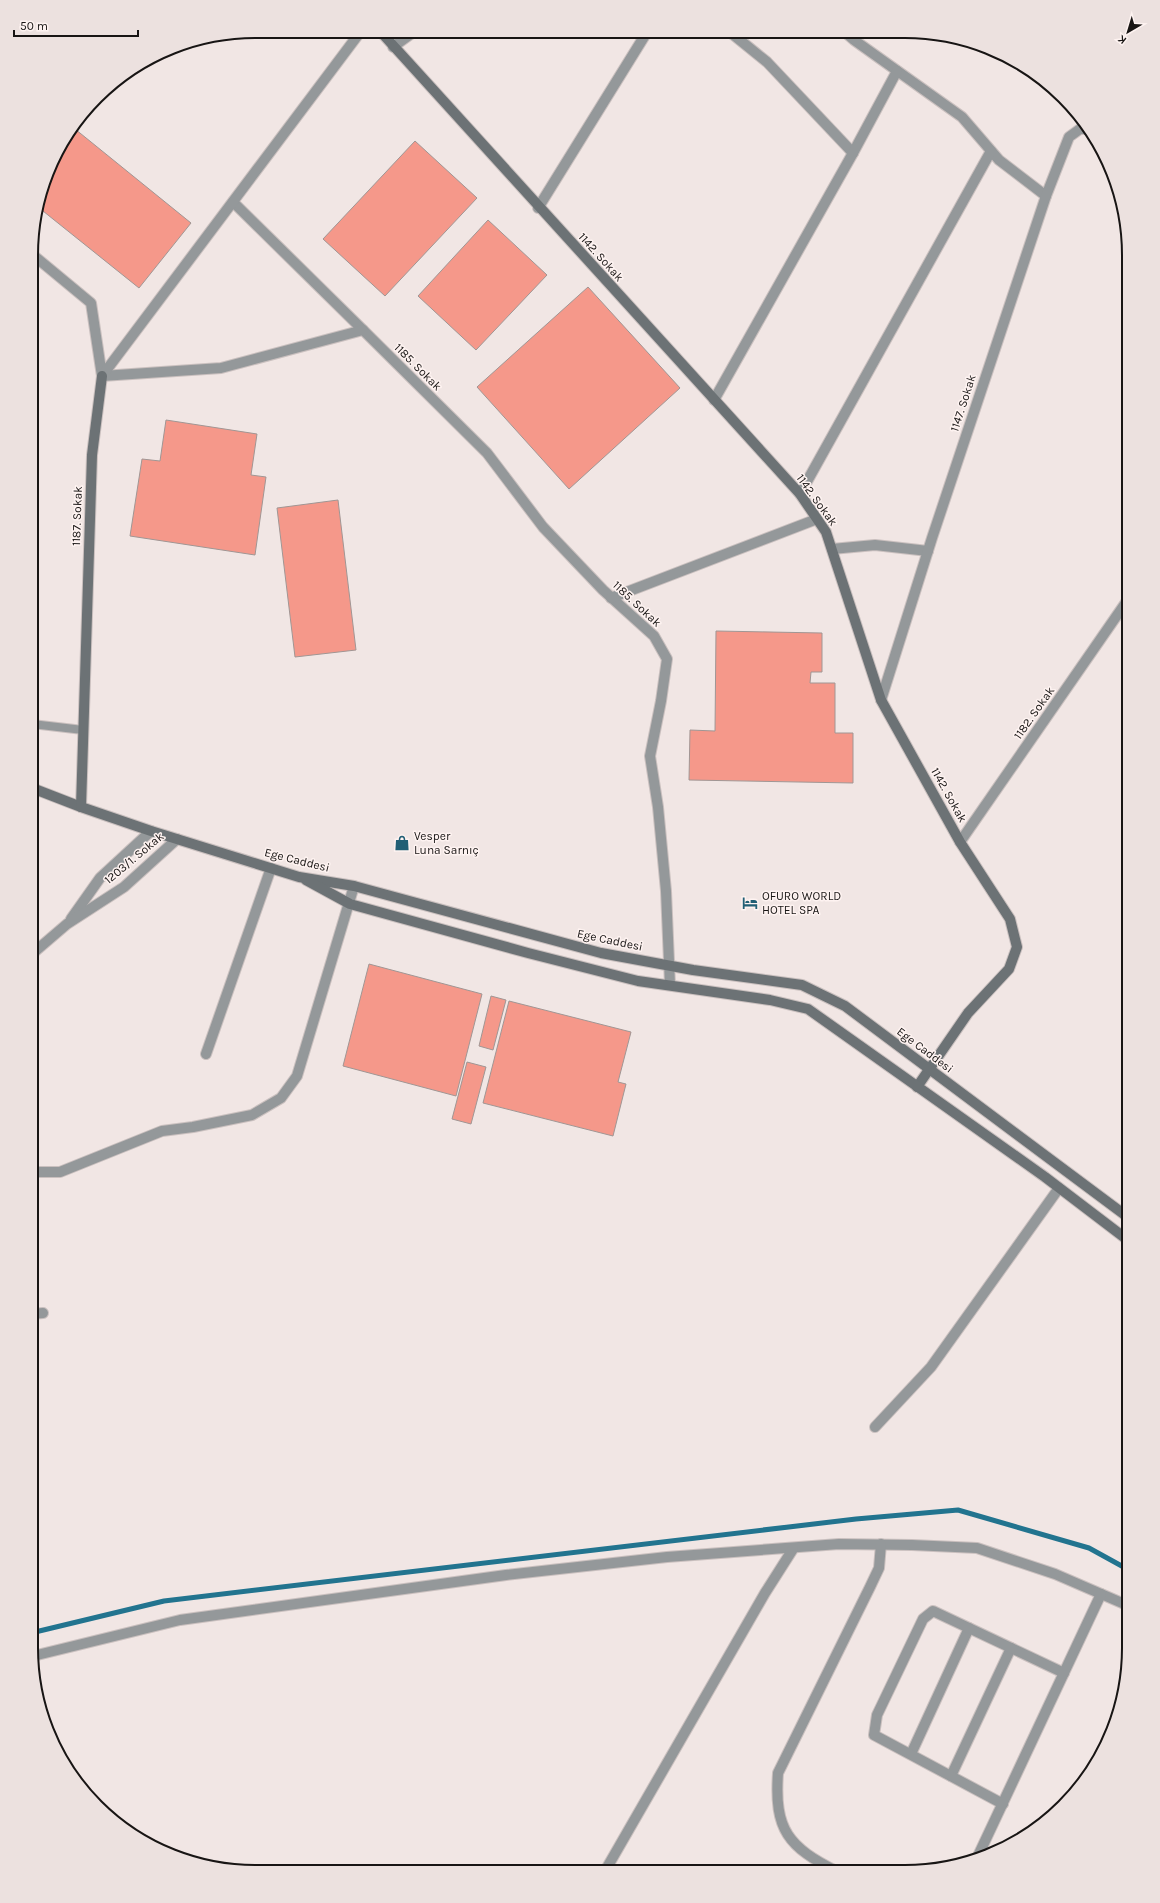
<svg xmlns="http://www.w3.org/2000/svg" width="1160" height="1903" viewBox="0 0 1160 1903" font-family="Karla,sans-serif">
<style>
.lines{fill:none;stroke-linecap:round;stroke-linejoin:round}
.stream{stroke:#22748f;stroke-width:5}
.building{fill:#f5988a;stroke:#a09694}
.lane-casing{stroke:#cac0bf;stroke-width:10}
.street-casing{stroke:#cac0bf;stroke-width:12}
.secondary-casing{stroke:#cac0bf;stroke-width:12}
.lane{stroke:#94989a;stroke-width:8}
.street{stroke:#94989a;stroke-width:10}
.secondary{stroke:#6c7275;stroke-width:10}
.labels{text-anchor:middle;stroke-width:3;stroke-linejoin:round;paint-order:stroke}
.street-label{font-size:12px;fill:#181514;stroke:#fef3f1}
.poi-label{font-size:12px;fill:#181514;stroke:#fef3f1;text-anchor:start}
.rim{fill:none;stroke:#181514;stroke-width:2}
</style>
<rect width="100%" height="100%" fill="#f1e6e4"/>
<g class="lines">
<!-- stream -->
<path class="stream" d="M31 1633 164 1601 856 1519 958 1510 1089 1548 1129 1570"/>
</g>
<!-- building -->
<g class="building">
<path d="M75 129 191 223 139 288 38 207 54 156Z"/>
<path d="M415 141 477 198 385 296 323 239Z"/>
<path d="M488 220 547 275 476 350 418 296Z"/>
<path d="M588 287 680 388 569 489 477 387Z"/>
<path d="M166 420 257 434 251 475 266 477 255 555 130 536 142 459 160 461Z"/>
<path d="M338 500 356 650 295 657 277 508Z"/>
<path d="M716 631 822 633V672H811L810 683H835V733H853V783L689 780 690 730 715 731Z"/>
<path d="M369 964 482 994 456 1096 343 1066Z"/>
<path d="M491 996 506 1000 493 1050 479 1046Z"/>
<path d="M509 1001 631 1032 618 1082 626 1084 613 1136 483 1103Z"/>
<path d="M467 1062 486 1067 471 1124 452 1119Z"/>
</g>
<g class="lines">
<!-- lane casing -->
<g class="lane-casing">
<path id="lane" d="M32 724 83 730"/>
</g>
<!-- street casing -->
<g class="street-casing">
<g id="street">
<path d="M730 32 767 62 853 153"/>
<path d="M846 33 854 40 962 117 999 160 1046 196"/>
<path d="M393 47 415 31"/>
<path d="M233 202 363 330"/>
<path d="M538 208 647 32"/>
<path d="M33 255 91 303 102 376"/>
<path d="M102 376 221 368 363 330 487 453 543 527 603 590 654 636 667 659 661 701 650 756 658 807 666 891 670 985"/>
<path d="M102 376 361 31"/>
<path d="M714 400 853 153 897 71"/>
<path d="M800 494 991 151"/>
<path d="M832 549 875 545 928 551"/>
<path d="M611 598 817 519"/>
<path d="M881 700 932 538 1046 196 1069 137 1080 129H1089"/>
<path d="M960 842 1129 598"/>
<path d="M71 919 100 878 151 831"/>
<path d="M32 954 67 924 124 887 177 839"/>
<path d="M206 1054 271 868"/>
<path d="M32 1172H60L162 1131 193 1127 252 1115 281 1098 297 1076 354 886"/>
<path d="M31 1314 43 1313"/>
<path d="M875 1427 931 1367 1059 1188"/>
<path d="M33 1656 180 1620 506 1575 667 1557 839 1544 912 1545 977 1548 1055 1574 1129 1606"/>
<path d="M911 1754 969 1628"/>
<path d="M951 1776 1011 1648"/>
<path d="M1003 1804 874 1735 877 1715 923 1619 933 1611 1064 1673"/>
<path d="M977 1858 1101 1594"/>
<path d="M605 1871 765 1593 793 1549"/>
<path d="M838 1872C788 1847 774 1830 778 1773L870 1587 879 1568 881 1544"/>
</g>
</g>
<!-- secondary casing -->
<g class="secondary-casing">
<g id="secondary">
<path d="M380 31 800 494 826 532 881 700 960 842 1010 919 1017 947 1009 969 968 1013 917 1087"/>
<path d="M32 788 81 807 151 831 299 877 354 886 601 953 693 970 802 985 845 1006 1129 1218"/>
<path d="M81 807 92 455 102 376"/>
<path d="M306 880 350 904 528 953 638 981 770 1000 808 1009 1045 1177 1129 1241"/>
</g>
</g>
<!-- lane -->
<use href="#lane" class="lane"/>
<!-- street -->
<use href="#street" class="street"/>
<!-- secondary -->
<use href="#secondary" class="secondary"/>
</g>
<!-- icons -->
<defs>
<g id="shop-bare" transform="scale(1.2)"><path d="M-5-2.5h2.3a2.7 3.5 0 0 1 5.4 0H5L5.5 6h-11ZM-1.5-2.5h3a1.5 2.3 0 0 0-3 0Z" fill="#215f75" stroke="#fef3f1" stroke-width="2.5" paint-order="stroke"/></g>
<g id="hotel-bare" transform="scale(1.2)"><path d="M-6-4.5h1.5V1H6V5H4.5V3h-9V5H-6ZM-4 0a1.8 1.8 0 1 1 3.6 0ZM.5 0V-2.5h3Q6-2.5 6 0Z" fill="#215f75" stroke="#fef3f1" stroke-width="2.5" paint-order="stroke"/></g>
</defs>
<g fill-rule="evenodd">
<use href="#shop-bare" x="402" y="843"/>
<use href="#hotel-bare" x="750" y="903"/>
</g>
<g class="labels">
<!-- street labels -->
<g class="street-label">
<text transform="translate(601 257) rotate(48)" y="4">1142. Sokak</text>
<text transform="translate(418 367) rotate(45)" y="4">1185. Sokak</text>
<text transform="translate(963 403) rotate(-72)" y="4">1147. Sokak</text>
<text transform="translate(817 500) rotate(54)" y="4">1142. Sokak</text>
<text transform="translate(77 516) rotate(-88)" y="4">1187. Sokak</text>
<text transform="translate(637 604) rotate(43)" y="4">1185. Sokak</text>
<text transform="translate(1034 713) rotate(-55)" y="4">1182. Sokak</text>
<text transform="translate(949 795) rotate(61)" y="4">1142. Sokak</text>
<text transform="translate(134 858) rotate(-40)" y="4">1203/1. Sokak</text>
<text transform="translate(297 860) rotate(14)" y="4">Ege Caddesi</text>
<text transform="translate(610 940) rotate(12)" y="4">Ege Caddesi</text>
<text transform="translate(925 1050) rotate(37)" y="4">Ege Caddesi</text>
</g>
<!-- poi labels -->
<g class="poi-label">
<text x="414" y="840">Vesper<tspan x="414" dy="14">Luna Sarnıç</tspan></text>
<text x="762" y="900">OFURO WORLD<tspan x="762" dy="14">HOTEL SPA</tspan></text>
</g>
</g>
<!-- crop -->
<path d="M0 0H1160V1903H0ZM255 38H905A217 217 0 0 1 1122 255V1648A217 217 0 0 1 905 1865H255A217 217 0 0 1 38 1648V255A217 217 0 0 1 255 38Z" fill="#ece1df" fill-rule="evenodd"/>
<path class="rim" d="M255 38H905A217 217 0 0 1 1122 255V1648A217 217 0 0 1 905 1865H255A217 217 0 0 1 38 1648V255A217 217 0 0 1 255 38Z"/>
<!-- north arrow -->
<g transform="translate(1128 32) rotate(218)" stroke="#fef3f1" stroke-width="3" paint-order="stroke">
<path d="M0-3L7 15L0 10L-7 15Z" fill="#181514"/>
<text y="-6" font-size="11" font-weight="bold" text-anchor="middle" fill="#181514">K</text>
</g>
<!-- scale -->
<path d="M14 30v6h124v-6" fill="none" stroke="#181514" stroke-width="2"/>
<text x="20" y="30" font-size="12" fill="#181514" stroke="#fef3f1" stroke-width="3" paint-order="stroke">50 m</text>
</svg>
